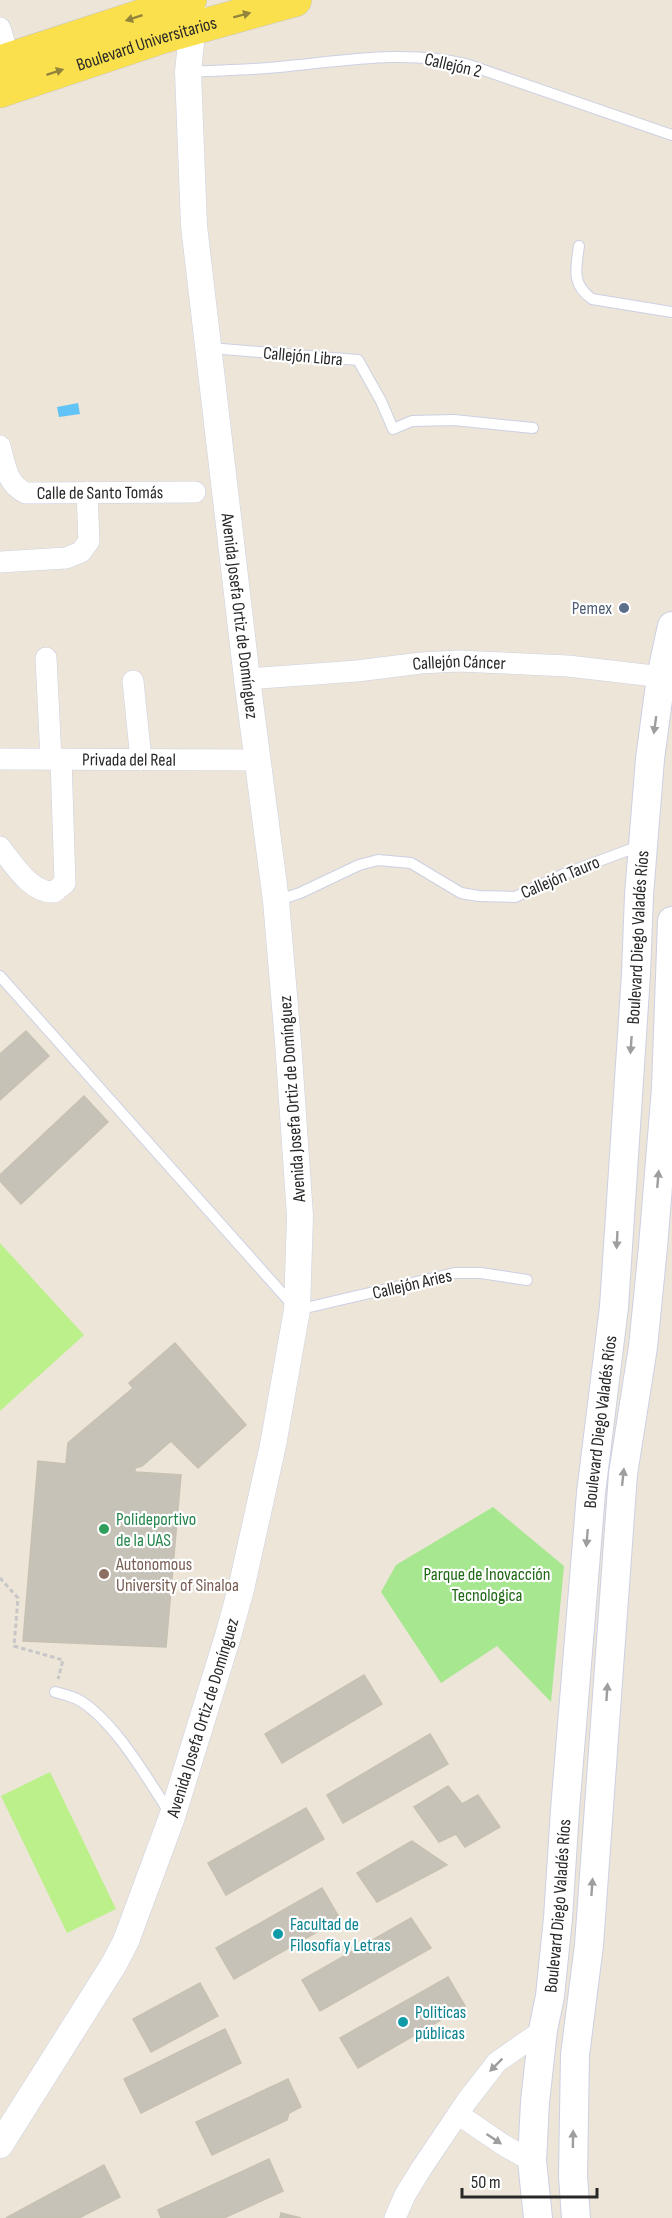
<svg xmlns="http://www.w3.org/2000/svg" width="672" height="2218" viewBox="0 0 672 2218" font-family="'Sofia Sans Condensed',sans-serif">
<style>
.green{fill:#a6e790}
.pitch{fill:#bcf08a}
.water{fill:#62c3f7}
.building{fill:#c7c2b8;stroke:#c7c1b2;stroke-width:1.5}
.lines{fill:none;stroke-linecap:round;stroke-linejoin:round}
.service-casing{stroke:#cdd0e3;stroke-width:12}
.minor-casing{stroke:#cdd0e3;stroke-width:22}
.tertiary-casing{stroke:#cdd0e3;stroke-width:27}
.secondary-casing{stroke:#cdd0e3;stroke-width:30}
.primary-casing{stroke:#c7c7c7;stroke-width:34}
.path{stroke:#c7c7c7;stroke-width:3;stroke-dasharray:4.5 3;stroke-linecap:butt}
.service{stroke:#fff;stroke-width:10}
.minor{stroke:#fff;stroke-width:21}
.tertiary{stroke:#fff;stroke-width:26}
.secondary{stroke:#fff;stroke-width:28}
.primary{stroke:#fbe04e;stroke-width:33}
.oneway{fill:#92843b}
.oneway2{fill:#9e9e9e}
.service-dot{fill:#5c6f8a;stroke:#fff;stroke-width:2}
.leisure-dot{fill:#2e9e5b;stroke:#fff;stroke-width:2}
.education-dot{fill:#8d6e63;stroke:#fff;stroke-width:2}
.culture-dot{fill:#0f9aa8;stroke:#fff;stroke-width:2}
.labels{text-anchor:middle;stroke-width:4.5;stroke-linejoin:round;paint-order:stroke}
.street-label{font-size:18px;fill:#282828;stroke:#fff}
.service-label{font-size:18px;fill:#4e5e75;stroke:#fff;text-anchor:end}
.leisure-label{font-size:18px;fill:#27864d;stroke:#fff;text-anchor:start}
.education-label{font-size:18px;fill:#785e54;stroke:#fff;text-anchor:start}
.park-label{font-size:18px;fill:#1f6914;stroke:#fff}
.culture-label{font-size:18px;fill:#0d838f;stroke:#fff;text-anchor:start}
</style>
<rect width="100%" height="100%" fill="#ece5d8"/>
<!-- green -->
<path class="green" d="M493 1507 564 1566 551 1702 497 1646 441 1683 381 1592 396 1565Z"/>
<!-- pitch -->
<g class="pitch">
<path d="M0 1243 84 1335 0 1411Z"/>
<path d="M50 1772 116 1909 67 1933 1 1796Z"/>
</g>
<!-- water -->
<path class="water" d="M78 403 80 414 59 417 57 407Z"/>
<!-- building -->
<g class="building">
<path d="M26 1031 49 1056 0 1100V1054Z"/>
<path d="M84 1096 108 1122 21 1204 0 1181V1175Z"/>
<path d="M175 1343 246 1425 198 1468 171 1441 142 1466 135 1468V1472L181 1475 166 1647 23 1641 38 1461 66 1464 68 1443 133 1388 129 1383Z"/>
<path d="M364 1675 382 1704 282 1763 265 1734Z"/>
<path d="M430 1734 448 1764 343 1823 327 1795Z"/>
<path d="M448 1786 462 1804 478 1795 500 1827 465 1847 456 1834 439 1842 414 1807Z"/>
<path d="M306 1808 324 1839 226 1895 208 1863Z"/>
<path d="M412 1841 447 1865 377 1902 357 1873Z"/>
<path d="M322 1888 340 1919 234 1979 216 1948Z"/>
<path d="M411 1918 431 1948 320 2011 302 1980Z"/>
<path d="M448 1977 465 2006 358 2068 340 2038Z"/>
<path d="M200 1983 218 2016 151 2052 133 2019Z"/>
<path d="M225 2029 241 2063 141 2113 124 2079Z"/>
<path d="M288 2079 301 2107 289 2113 287 2120 212 2155 196 2122Z"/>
<path d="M269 2159 283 2191 224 2218H161L158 2210Z"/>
<path d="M104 2165 120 2197 79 2218H6Z"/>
<path d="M281 2213 301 2218H280Z"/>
</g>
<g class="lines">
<!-- service casing -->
<g class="service-casing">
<g id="service">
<path d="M188 72C222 70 256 70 289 66 349 60 407 50 466 64L672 135"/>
<path d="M579 246C576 268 571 284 592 299L672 312"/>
<path d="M210 348 358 360 381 401 393 429 412 421 454 420 533 428"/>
<path d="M276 901 300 893 359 865 378 860 411 863 461 893 479 896 515 897 564 874 642 845"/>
<path d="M0 976 297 1310 455 1273H481L527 1280"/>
<path d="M55 1692C62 1694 71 1696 77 1699 113 1718 149 1781 171 1815"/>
</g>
</g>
<!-- minor casing -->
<g class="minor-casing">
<g id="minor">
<path d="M0 28 9 58"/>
<path id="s1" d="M0 446C5 465 7 485 26 493L195 492"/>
<path d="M0 562 66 558 81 552 89 541 87 492"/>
<path d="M46 658 51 759"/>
<path id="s2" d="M247 679 357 671 421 663 458 661 568 666 672 678"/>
<path d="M133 681 141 760"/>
<path id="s3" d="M0 759 258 760"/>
<path d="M0 847C13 863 30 893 54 892L65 883 61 759"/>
<path d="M458 2114 505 2146 532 2161"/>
<path d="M395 2218 405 2195 421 2169 466 2102 497 2062 543 2030"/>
</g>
</g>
<!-- tertiary casing -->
<g class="tertiary-casing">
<g id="tertiary">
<path id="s4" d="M0 2145 114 1964 126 1941 172 1817 228 1636 241 1589 273 1445 297 1310 300 1216 288 1042 276 901 247 679 194 226 188 72 194 13"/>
</g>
</g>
<!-- secondary casing -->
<g class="secondary-casing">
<g id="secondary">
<path id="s5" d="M538 2218 532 2161 535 2102 543 2030 550 1996 558 1918 565 1810 591 1493 614 1307 636 974 639 895 650 759 661 677 672 626"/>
<path d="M576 2218 573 2176 575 2055 589 1945 623 1474 643 1347 653 1247 666 1088 672 921"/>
</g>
</g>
<!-- primary casing -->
<g class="primary-casing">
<g id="primary">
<path d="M0 62 190 0"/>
<path id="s6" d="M0 91 162 37 295 0"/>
</g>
</g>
<!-- path -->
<path class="path" d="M0 1578 18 1598 14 1646 63 1660 58 1679"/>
<!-- service -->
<use href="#service" class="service"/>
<!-- minor -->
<use href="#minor" class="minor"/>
<!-- tertiary -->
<use href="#tertiary" class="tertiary"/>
<!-- secondary -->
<use href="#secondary" class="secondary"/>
<!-- primary -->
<use href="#primary" class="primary"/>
</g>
<!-- one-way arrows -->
<defs><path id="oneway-solid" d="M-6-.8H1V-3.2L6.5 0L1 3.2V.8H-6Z" transform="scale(1.5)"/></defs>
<g class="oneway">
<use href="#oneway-solid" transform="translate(242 15) rotate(-15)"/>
<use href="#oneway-solid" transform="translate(134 18) rotate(162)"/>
<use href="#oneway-solid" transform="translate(55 72) rotate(-18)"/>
</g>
<g class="oneway2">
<use href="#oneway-solid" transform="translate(655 725) rotate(98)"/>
<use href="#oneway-solid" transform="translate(631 1045) rotate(94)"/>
<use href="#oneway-solid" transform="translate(658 1179) rotate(-85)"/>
<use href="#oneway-solid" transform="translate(617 1240) rotate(93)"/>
<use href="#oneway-solid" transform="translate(623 1477) rotate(-84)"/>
<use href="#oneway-solid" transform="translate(587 1538) rotate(95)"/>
<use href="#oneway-solid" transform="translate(607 1692) rotate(-86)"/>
<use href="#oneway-solid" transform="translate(592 1887) rotate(-86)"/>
<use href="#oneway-solid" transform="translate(496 2065) rotate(135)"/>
<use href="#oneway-solid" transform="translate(494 2139) rotate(34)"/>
<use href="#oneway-solid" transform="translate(573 2139) rotate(-89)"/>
</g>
<!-- markers -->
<circle class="service-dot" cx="624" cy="608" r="6"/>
<circle class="leisure-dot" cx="104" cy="1529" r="6"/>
<circle class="education-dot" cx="104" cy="1574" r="6"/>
<g class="culture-dot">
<circle cx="278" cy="1934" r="6"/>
<circle cx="403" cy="2022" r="6"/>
</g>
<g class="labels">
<!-- street labels -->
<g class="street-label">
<text dy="6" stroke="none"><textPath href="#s6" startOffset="154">Boulevard Universitarios</textPath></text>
<text transform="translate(453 65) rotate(13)" y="6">Callejón 2</text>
<text transform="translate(303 356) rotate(5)" y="6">Callejón Libra</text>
<text dy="6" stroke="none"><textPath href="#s1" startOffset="130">Calle de Santo Tomás</textPath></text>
<text transform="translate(240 616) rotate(83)" y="6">Avenida Josefa Ortiz de Domínguez</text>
<text dy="6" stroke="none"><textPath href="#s2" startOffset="213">Callejón Cáncer</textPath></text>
<text dy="6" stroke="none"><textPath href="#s3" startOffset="129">Privada del Real</textPath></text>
<text transform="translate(560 877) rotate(-23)" y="6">Callejón Tauro</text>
<text dy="6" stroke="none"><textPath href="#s5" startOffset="1286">Boulevard Diego Valadés Ríos</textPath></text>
<text transform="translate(292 1099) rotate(-94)" y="6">Avenida Josefa Ortiz de Domínguez</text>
<text transform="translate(412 1284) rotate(-13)" y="6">Callejón Aries</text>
<text dy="6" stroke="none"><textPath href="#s5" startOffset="800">Boulevard Diego Valadés Ríos</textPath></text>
<text dy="6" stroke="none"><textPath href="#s4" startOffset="476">Avenida Josefa Ortiz de Domínguez</textPath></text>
<text dy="6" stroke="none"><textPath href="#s5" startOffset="314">Boulevard Diego Valadés Ríos</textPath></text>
</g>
<!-- service labels -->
<g class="service-label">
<text x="612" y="614">Pemex</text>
</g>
<!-- leisure labels -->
<g class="leisure-label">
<text x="116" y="1525">Polideportivo<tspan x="116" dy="21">de la UAS</tspan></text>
</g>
<!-- education labels -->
<g class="education-label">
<text x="116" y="1570">Autonomous<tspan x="116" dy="21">University of Sinaloa</tspan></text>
</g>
<!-- park labels -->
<g class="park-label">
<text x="487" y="1580">Parque de Inovacción<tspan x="487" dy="21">Tecnologica</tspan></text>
</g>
<!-- culture labels -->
<g class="culture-label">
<text x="290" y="1930">Facultad de<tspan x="290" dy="21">Filosofía y Letras</tspan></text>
<text x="415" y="2018">Politicas<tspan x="415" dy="21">públicas</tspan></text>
</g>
</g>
<!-- scale -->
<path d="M462 2188v9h135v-9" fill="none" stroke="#282828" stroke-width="3"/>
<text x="471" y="2188" font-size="18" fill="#282828" stroke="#ffffff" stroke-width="4.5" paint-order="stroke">50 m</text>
</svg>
